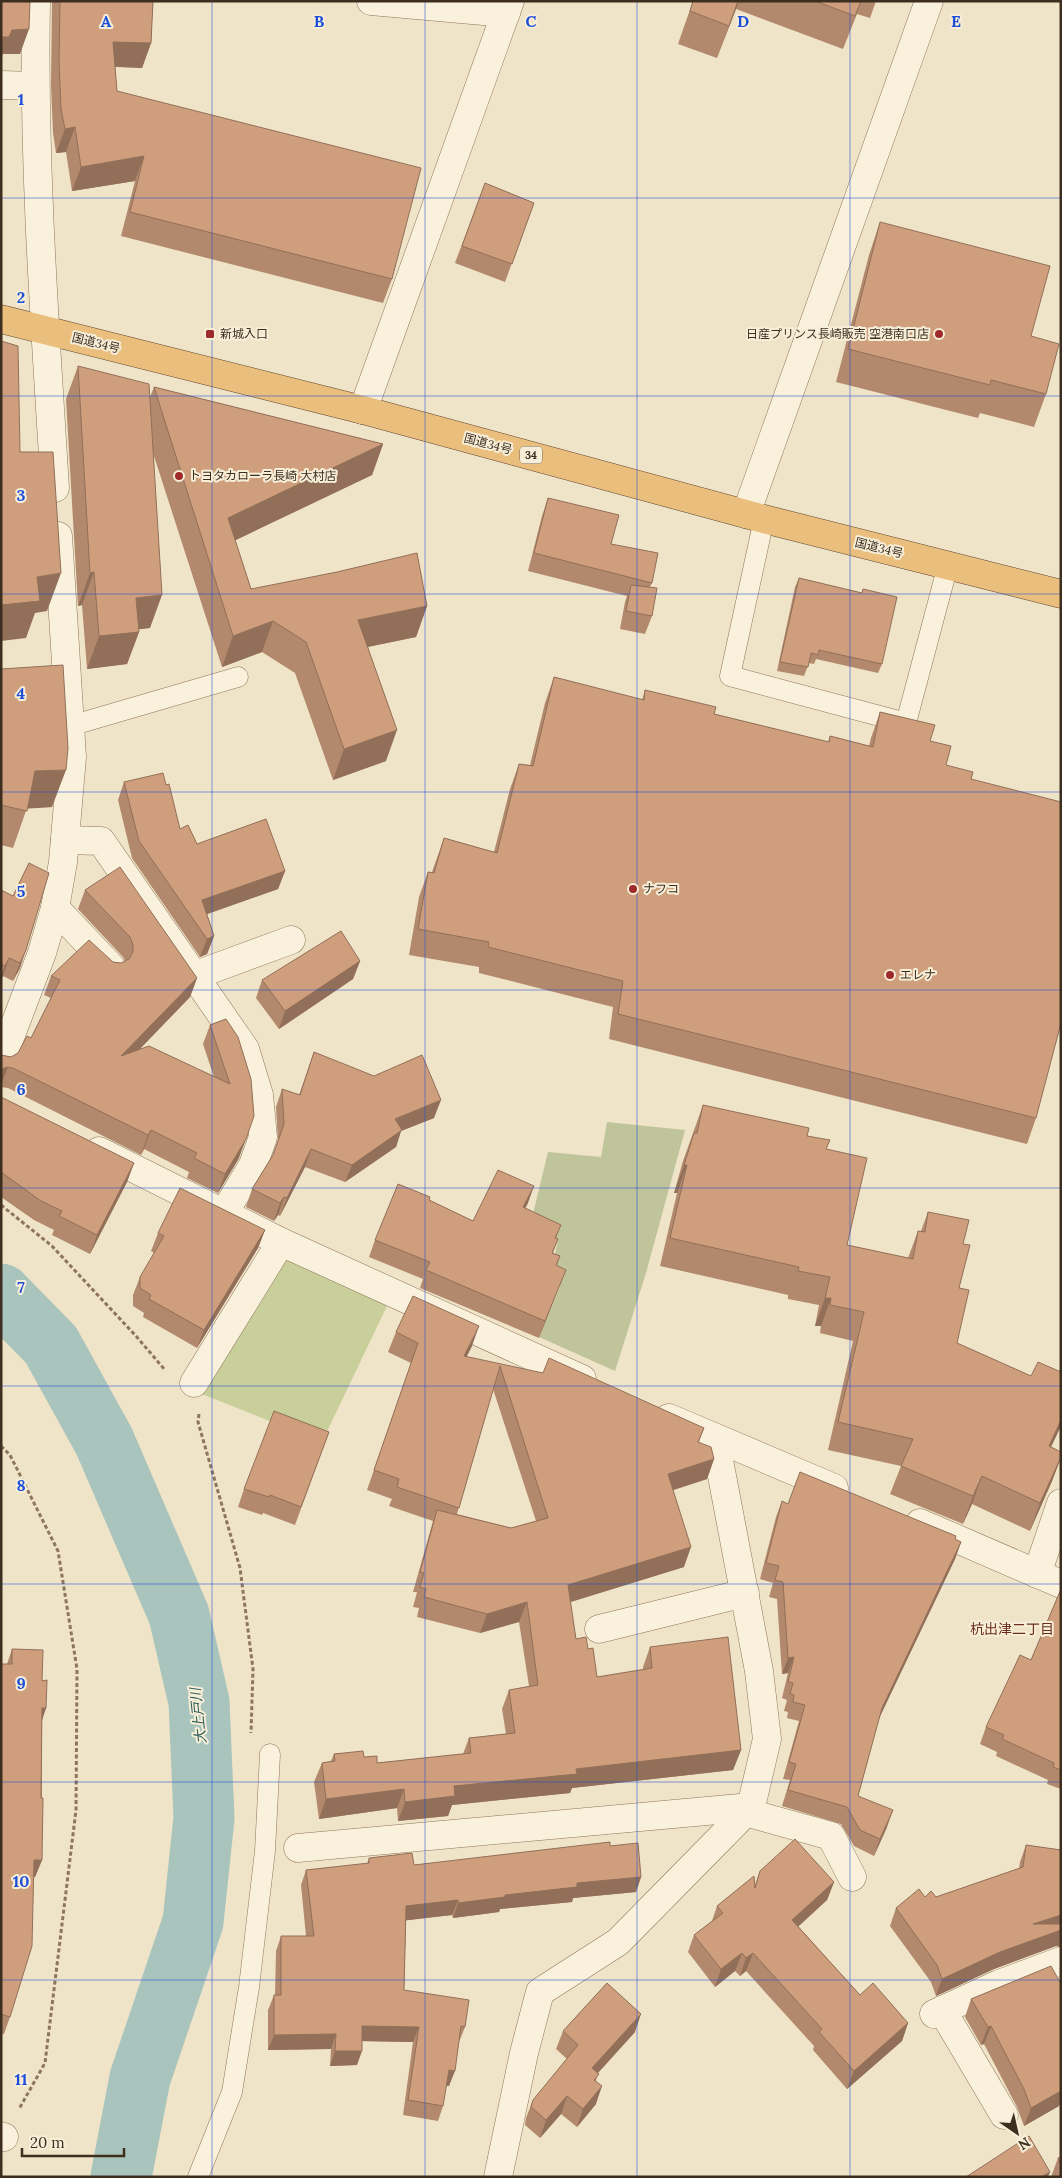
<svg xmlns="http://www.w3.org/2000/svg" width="1062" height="2178" viewBox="0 0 1062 2178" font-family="Lora,'Noto Sans JP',serif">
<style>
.green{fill:#c9cf9b}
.cemetery{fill:#bfc49a}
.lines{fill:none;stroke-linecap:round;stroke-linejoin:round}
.river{stroke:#a9c4bc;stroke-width:61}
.service-casing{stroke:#8d765c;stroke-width:21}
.minor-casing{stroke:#8d765c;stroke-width:29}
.trunk-casing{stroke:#5b4430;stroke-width:29}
.path{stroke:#8d765c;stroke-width:3;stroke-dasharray:4 2.5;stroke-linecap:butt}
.service{stroke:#faf1dc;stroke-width:20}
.minor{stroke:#faf1dc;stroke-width:28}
.trunk{stroke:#eabe7c;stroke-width:28}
.wall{fill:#b2896c;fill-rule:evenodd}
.shaded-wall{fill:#916f58}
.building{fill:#cf9f7d;stroke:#916f58}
.grid{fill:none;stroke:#1d4ed8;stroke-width:1;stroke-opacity:0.55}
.poi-dot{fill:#9e2a2b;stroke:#f7eed8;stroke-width:2}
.labels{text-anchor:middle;stroke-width:4;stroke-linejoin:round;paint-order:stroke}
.shield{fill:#f7eed8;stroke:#756857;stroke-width:1}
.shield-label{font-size:11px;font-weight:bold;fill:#3d2e20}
.poi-label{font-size:12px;fill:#3d2e20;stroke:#f7eed8;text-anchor:start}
.street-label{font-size:12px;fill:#3d2e20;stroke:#f7eed8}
.neighbourhood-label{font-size:14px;fill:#6b2e1e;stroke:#f7eed8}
.water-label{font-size:14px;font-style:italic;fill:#2f5d5a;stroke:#f7eed8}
.grid-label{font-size:16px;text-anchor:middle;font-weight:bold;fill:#1d4ed8;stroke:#f7eed8;stroke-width:4;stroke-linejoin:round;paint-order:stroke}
</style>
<rect width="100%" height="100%" fill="#f0e4c8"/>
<!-- green -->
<path class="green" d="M289 1252 387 1306 322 1442 202 1394Z"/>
<!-- cemetery -->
<path class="cemetery" d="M607 1122 685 1130 646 1273 615 1371 539 1337 560 1287 553 1282 552 1268 558 1240 530 1226 548 1152 601 1157Z"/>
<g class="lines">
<!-- river -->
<path class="river" d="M1 1294 51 1345 104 1441 179 1615 199 1702 204 1818 193 1922 140 2078 121 2177"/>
<!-- service casing -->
<g class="service-casing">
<g id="service">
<path d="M764 519 730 676 906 723 948 565"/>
<path d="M70 726 238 677"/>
<path d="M198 2177 232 2092 249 1987 265 1851 270 1754"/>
</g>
</g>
<!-- minor casing -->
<g class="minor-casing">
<g id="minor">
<path d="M36 1C33 164 45 326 55 488"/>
<path d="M371 1 506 13"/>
<path d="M1 85 35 86"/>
<path d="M363 410 510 1"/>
<path d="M746 514 929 1"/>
<path d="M65 840 101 841 245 1049 259 1095 263 1137 253 1165 224 1213"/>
<path d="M55 908 111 967"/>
<path d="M196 975 291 940"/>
<path d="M1 1061 42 953 55 908 63 862 72 757 58 536"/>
<path d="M99 1151 281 1242 582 1379"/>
<path d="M194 1383 281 1242"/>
<path d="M669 1418 834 1488"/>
<path d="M920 1523 1061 1584"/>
<path d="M1037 1574 1061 1503"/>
<path d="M599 1629 745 1593"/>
<path d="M745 1812 831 1836 852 1877"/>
<path d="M298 1848 751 1807"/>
<path d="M942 2010 1004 2115"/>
<path d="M934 2014 999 1984 1061 1961"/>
<path d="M1 2136 4 2137"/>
<path d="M498 2177 524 2053 540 1992 618 1942 751 1807 767 1739 759 1671 715 1439"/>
</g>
</g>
<!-- trunk casing -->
<g class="trunk-casing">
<path id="trunk" d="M1 319 363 410 764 519 1061 594"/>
</g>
<!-- path -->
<g class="path">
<path d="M1 1205 52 1246 136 1336 165 1370"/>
<path d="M199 1414 198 1422 240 1568 253 1669 251 1733"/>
<path d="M1 1446 10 1455 58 1551 77 1669 76 1810 45 2063 19 2109"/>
</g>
<!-- service -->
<use href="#service" class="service"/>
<!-- minor -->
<use href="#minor" class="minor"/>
<!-- trunk -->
<use href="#trunk" class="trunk"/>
</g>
<!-- wall -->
<g class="wall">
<path d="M52 1H153L151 43 142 68 115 67 117 91 392 279 383 303 121 236 135 181 72 191 66 152 56 153 53 133 51 86Z"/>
<path d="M693 1H876L870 18 857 14 843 49 736 9 717 58 678 44Z"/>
<path d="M485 183 534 203 505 282 455 263Z"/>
<path d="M880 222 1031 336 1046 394 1034 427 980 413 978 418 836 382 869 255Z"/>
<path d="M78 366 150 397 154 387 383 444 372 475 235 540 251 589 427 606 416 637 368 647 386 761 333 780 295 673 262 652 222 667 153 453 150 628 138 629 139 632 127 664 87 669 82 605 78 606 66 399Z"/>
<path d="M548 498 611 544 652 583 650 587 652 616 645 634 620 629 625 602 627 596 528 571 542 516Z"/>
<path d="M799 578 862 593 863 589 882 664 878 673 816 659 814 664 809 663 804 676 777 671 795 587Z"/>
<path d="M1 669 52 807 27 808 13 848 1 845Z"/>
<path d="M554 677 642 700 645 690 714 714 828 742 830 736 869 746 871 738 880 712 930 741 946 765 971 779 1036 1118 1027 1144 609 1039 613 1007 479 973V967L409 955 419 897 428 872H432L444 838 494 852 510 789 519 764 530 765 545 703Z"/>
<path d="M124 782 166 785 180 829 197 844 285 871 278 889 207 914 214 936 207 954 200 957 132 858 118 800Z"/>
<path d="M29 863 20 968 13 981 3 976 1 979V890L13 896Z"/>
<path d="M85 890 197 978 190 997 138 1050 214 1077 203 1044 210 1025 226 1019 239 1158 218 1193 187 1178 189 1172 144 1149 141 1155 8 1088 1 1087V1055L11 1057 18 1053 31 1038 51 998 44 995 51 976 113 962 121 963 125 961 123 957 78 909Z"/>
<path d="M360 961 353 979 279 1029 256 998 262 980Z"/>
<path d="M314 1052 434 1118 401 1131 396 1147 345 1182 305 1167 280 1216 278 1215 274 1221 246 1207 252 1189 273 1155 278 1142 276 1107 282 1089 299 1095Z"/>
<path d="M1 1097 134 1163 127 1182 90 1254 52 1235 54 1230 34 1220 1 1197Z"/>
<path d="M703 1105 807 1136 826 1149 847 1245 908 1258 918 1231H921L928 1212 963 1244 959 1288 957 1343 1031 1376 1061 1372V1426L1051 1447 1061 1452V1458L1052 1481 1030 1531 972 1504 963 1524 890 1494 901 1466 828 1450 853 1341 820 1333 821 1326H815L819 1305 788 1299V1295L660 1266 677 1193H674L683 1161Z"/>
<path d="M429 1200 473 1221 528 1203 525 1208 561 1225 556 1238 558 1239 553 1253 560 1256 557 1265 559 1287 539 1338 420 1288 423 1279 369 1257 375 1240Z"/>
<path d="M265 1230 258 1248 197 1348 143 1317 144 1313 133 1306V1295L140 1277 154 1253 151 1251 158 1233Z"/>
<path d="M396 1332 472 1346 466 1357 704 1428 699 1442 714 1459 707 1479 673 1490 684 1567 570 1602 576 1639 588 1649 597 1677 643 1670V1667L650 1647 741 1750 733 1770 572 1788 570 1793 452 1805 448 1816 398 1821 397 1808 319 1819 314 1782 322 1763 331 1761 334 1754 364 1757 377 1763 463 1754 469 1738 506 1734 502 1709 509 1690 529 1686 519 1622 480 1633 417 1617 419 1608 413 1607 417 1592H413L433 1521 389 1506 392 1499 367 1490 411 1363 388 1352ZM493 1389 536 1521 511 1528 457 1514Z"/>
<path d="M329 1432 295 1525 263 1513 262 1515 238 1507 244 1489Z"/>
<path d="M782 1501 788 1504 955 1540 961 1542 955 1559 879 1717 858 1796 887 1827 874 1856 854 1846 841 1824 782 1806 790 1780 783 1779 799 1721 787 1718 788 1712 784 1711 787 1700 782 1698 788 1673 782 1674 777 1599 769 1597 773 1583 760 1579 776 1517Z"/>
<path d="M1061 1589V1789L1047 1784 1048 1780 996 1756 997 1752 980 1744 986 1727 1031 1660Z"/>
<path d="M12 1649 42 1681 46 1708 42 1720V1860L35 1877H33L10 2017 4 2034H1V1664H7Z"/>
<path d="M1026 1845 1061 1850V1947L1056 1946 994 1969 936 1996 931 1982 890 1926 896 1908 925 1897H936L1019 1869 1020 1862Z"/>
<path d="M610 1846 641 1877 636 1892 573 1898 572 1902 500 1909 499 1912 453 1918 452 1915 406 1920 404 1990 465 2027 459 2042 449 2086H446L443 2106 438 2121 403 2115 413 2042 362 2041 357 2065 330 2066 331 2049 268 2050V2010L274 1995H275L276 1951 281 1936H306L301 1885 306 1870 367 1864 369 1858 414 1865Z"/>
<path d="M760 1871 834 1882 827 1900 798 1926 860 1995 908 2023 902 2041 847 2089 813 2050 814 2046 746 1971 740 1976 735 1971 715 1987 688 1952 694 1935 712 1921 717 1906 755 1885Z"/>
<path d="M971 1999 1059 2106 1024 2126 1017 2107 984 2044 981 2045 965 2017Z"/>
<path d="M563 2031 635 2032 598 2073 596 2081V2104L577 2127 561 2114 540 2138 525 2125 526 2118 533 2100 567 2059 556 2049Z"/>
<path d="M1061 2157V2177H1051L1058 2158Z"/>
</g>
<!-- shaded-wall -->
<g class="shaded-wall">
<path d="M738 1H739L717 58 729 26Z"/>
<path d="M29 29 20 54H3L1 57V37L12 30Z"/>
<path d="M113 42 151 43 142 68 104 66Z"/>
<path d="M75 127 66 152 56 153 65 129Z"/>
<path d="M144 156 135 181 72 191 81 167Z"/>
<path d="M383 444 372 475 217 549 228 518Z"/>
<path d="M94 572 82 605 78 606 90 573Z"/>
<path d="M61 573 47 611 35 613 26 638 1 641V605L37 577Z"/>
<path d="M162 595 150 628 124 631 136 598Z"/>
<path d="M427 606 416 637 347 651 358 620Z"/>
<path d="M273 621 262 652 222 667 233 636Z"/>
<path d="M139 632 127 664 87 669 99 636Z"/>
<path d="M397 730 386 761 333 780 344 749Z"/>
<path d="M66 770 52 807 22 809 35 771Z"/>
<path d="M285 871 278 889 196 918 202 900Z"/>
<path d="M214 936 207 954 200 957 207 939Z"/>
<path d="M26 950 20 968 13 981 20 963Z"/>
<path d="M9 958 3 976 1 979V976L5 966Z"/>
<path d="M360 961 353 979 279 1029 285 1011Z"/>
<path d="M197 978 190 997 114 1076 121 1056Z"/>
<path d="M8 1067 1 1085V1069Z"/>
<path d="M441 1100 434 1118 401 1131 396 1147 345 1182 352 1165 395 1119Z"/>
<path d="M151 1130 144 1149 141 1155 148 1135Z"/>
<path d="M246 1139 239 1158 218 1193 225 1174Z"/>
<path d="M311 1149 305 1167 280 1216 287 1198Z"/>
<path d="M134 1163 127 1182 90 1254 97 1235Z"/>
<path d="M684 1165H687L677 1193H674Z"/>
<path d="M534 1186 528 1203 517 1224 523 1207Z"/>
<path d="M284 1197 278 1215 274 1221 280 1203Z"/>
<path d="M265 1230 258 1248 197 1348 204 1330Z"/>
<path d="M566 1270 559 1287 539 1338 545 1321Z"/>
<path d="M825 1298H831L821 1326H815Z"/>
<path d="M479 1326 472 1346 457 1376 464 1356Z"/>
<path d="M1061 1420V1426L1059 1430 1038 1474 1049 1446Z"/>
<path d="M1061 1457 1052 1481 1030 1531 1040 1503Z"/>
<path d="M714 1459 707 1479 661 1494 668 1474Z"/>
<path d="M982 1476 972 1504 963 1524 973 1496Z"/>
<path d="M961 1542 955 1559 876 1725 882 1708Z"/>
<path d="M691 1547 684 1567 561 1605 568 1585Z"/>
<path d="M527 1602 519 1622 480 1633 487 1614Z"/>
<path d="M794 1657 788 1673 782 1674 788 1658Z"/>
<path d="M42 1708H46L40 1726Z"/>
<path d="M741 1750 733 1770 572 1788 570 1793 452 1805 448 1816 398 1821 405 1802 454 1786 576 1769Z"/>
<path d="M404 1789 397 1808 319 1819 326 1799Z"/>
<path d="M893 1810 887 1827 874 1856 880 1839Z"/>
<path d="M34 1860H42L35 1877H27Z"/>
<path d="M641 1877 636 1892 573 1898 572 1902 500 1909 499 1912 453 1918 458 1903 577 1883Z"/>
<path d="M834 1882 827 1900 786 1938 792 1920Z"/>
<path d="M458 1900 452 1915 401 1921 406 1906Z"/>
<path d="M1061 1915V1947L1056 1946 994 1969 936 1996 942 1979 1033 1924Z"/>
<path d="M742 1953 735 1971 715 1987 721 1969Z"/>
<path d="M753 1953 746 1971 740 1976 746 1958Z"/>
<path d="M641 2014 635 2032 586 2086 592 2068Z"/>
<path d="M908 2023 902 2041 847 2089 854 2071Z"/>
<path d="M362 2026 419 2027 413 2042 356 2041Z"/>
<path d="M991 2026 984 2044 981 2045 988 2027Z"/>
<path d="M336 2034 331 2049 268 2050 274 2035Z"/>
<path d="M335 2051H362L357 2065 330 2066Z"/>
<path d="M449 2070 455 2071 449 2086 443 2085Z"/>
<path d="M1061 2083V2102L1059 2106 1024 2126 1031 2108Z"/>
<path d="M602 2086 596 2104 577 2127 583 2109Z"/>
<path d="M567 2096 561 2114 540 2138 546 2120Z"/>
<path d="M1050 2172 1048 2177H1041Z"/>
</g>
<!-- building -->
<g class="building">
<path d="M1 1H30L29 29 12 30 9 37H1Z"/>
<path d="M60 1H153L151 43 113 42 117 91 421 168 392 279 130 212 144 156 81 167 75 127 65 129 61 109 59 62Z"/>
<path d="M693 1H738L729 26 690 11Z"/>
<path d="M815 1H861L855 16Z"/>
<path d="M485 183 534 203 512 264 462 246Z"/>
<path d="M880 222 1050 266 1031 336 1059 344 1046 394 991 380 990 385 848 349Z"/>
<path d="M1 341 18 346 20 452H53L61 573 37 577 40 601 1 605Z"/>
<path d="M78 366 149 384 162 595 136 598 139 632 99 636 94 572 90 573Z"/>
<path d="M154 387 383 444 228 518 251 589 337 572 417 553 427 606 358 620 397 730 344 749 306 642 273 621 233 636Z"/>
<path d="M548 498 619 515 611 544 658 553 652 583 534 553Z"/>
<path d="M799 578 862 593 863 589 897 597 882 664 819 650 818 655 811 653 808 667 780 662Z"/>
<path d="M631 585 657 588 652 616 626 611Z"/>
<path d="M63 665 68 748 66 770 35 771 27 811 1 805V669Z"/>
<path d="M554 677 644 700 645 690 716 707 714 714 829 742 830 736 873 747 880 712 935 725 930 741 951 746 946 765 973 772 971 779 1061 802V1023L1036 1118 618 1014 623 981 488 947 489 942 418 929 428 872 434 873 444 838 497 853 519 764 533 766Z"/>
<path d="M163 773 166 785 169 784 180 829 188 825 197 844 266 819 285 871 202 900 214 936 207 939 139 841 124 782Z"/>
<path d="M29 863 49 873 26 950 20 963 9 958 5 966 1 964V890L13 896Z"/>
<path d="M120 867 197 978 121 1056 149 1046 230 1084 210 1025 226 1019 238 1037 251 1079 254 1116 246 1139 225 1174 194 1158 197 1153 151 1130 148 1135 15 1069 8 1067 1 1069V1055L11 1057 18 1053 27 1036 31 1038 60 980 51 976 89 940 113 962 121 963 129 959 133 952V945L130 937 85 890Z"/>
<path d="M341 931 360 961 285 1011 262 980Z"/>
<path d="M314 1052 374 1076 422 1055 441 1100 395 1119 402 1130 352 1165 311 1149 287 1198 284 1197 280 1203 252 1189 273 1155 284 1124 282 1089 300 1095Z"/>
<path d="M1 1097 134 1163 97 1235 59 1216 62 1211 41 1201 1 1172Z"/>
<path d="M703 1105 809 1128 807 1136 830 1140 826 1149 867 1158 847 1245 913 1259 918 1231 925 1232 928 1212 969 1220 963 1244 970 1245 959 1288 969 1290 957 1343 1031 1376 1038 1362 1061 1372V1420L1049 1446 1061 1452V1457L1040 1503 982 1476 973 1496 901 1466 913 1439 838 1422 864 1312 830 1305 831 1298H825L830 1277 798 1271 799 1267 670 1238 687 1165H684L694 1133H697Z"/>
<path d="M498 1170 534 1186 523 1207 561 1225 555 1238 558 1239 552 1253 560 1256 556 1265 566 1270 545 1321 426 1270 430 1262 375 1240 398 1184 430 1197 429 1200 473 1221Z"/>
<path d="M180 1188 265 1230 204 1330 149 1299 151 1295 140 1288V1277L164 1236 158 1233Z"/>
<path d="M413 1296 479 1326 464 1356 543 1373 549 1358 704 1428 698 1442 711 1447 714 1459 668 1474 691 1547 568 1585 576 1639 586 1637 588 1649 593 1648 597 1677 652 1668 650 1647 728 1637 741 1750 576 1769 577 1774 454 1786 455 1796 405 1802 404 1789 326 1799 322 1763 335 1761 334 1754 363 1751 364 1757 377 1756V1763L471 1753 469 1738 515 1733 509 1690 538 1685 527 1602 487 1614 424 1597 426 1589 420 1587 424 1573 420 1572 437 1510 511 1528 548 1518 500 1366 459 1508 397 1487 399 1479 374 1470 418 1343 396 1332Z"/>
<path d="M274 1411 329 1432 301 1507 270 1495 269 1497 244 1489Z"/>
<path d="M800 1472 956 1536 955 1539 961 1542 882 1708 858 1796 893 1810 880 1839 860 1830 847 1807 788 1790 796 1764 789 1762 805 1705 793 1702 794 1695 790 1694 793 1683 788 1682 794 1657 788 1658 783 1582 775 1580 779 1566 766 1563 782 1501 788 1504Z"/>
<path d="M1061 1589V1770L1053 1767 1054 1763 1002 1739 1004 1735 986 1727 1020 1655 1031 1660Z"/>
<path d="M12 1649 43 1650 42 1681 47 1680 46 1708H42L41 1798H43L42 1860H34L32 1946 10 2017 1 2014V1664H12Z"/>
<path d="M795 1839 834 1882 792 1920 860 1995 873 1983 908 2023 854 2071 819 2032 822 2029 753 1953 746 1958 742 1953 721 1969 694 1935 723 1913 717 1906 754 1876 755 1888 760 1871Z"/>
<path d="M610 1842V1846L638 1843 641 1877 577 1883V1887L505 1895V1897L458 1903V1900L406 1906 404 1990 469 2000 465 2027 461 2026 455 2071 449 2070 443 2106 408 2100 419 2027 362 2026V2051H335L336 2034 274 2035V1995H281V1936H314L306 1870 369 1863V1858L412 1853 414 1865Z"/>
<path d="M1026 1845 1061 1850V1915L1033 1924H1061V1930L1000 1952 942 1979 937 1965 896 1908 919 1889 925 1897 931 1891 936 1897 1023 1867Z"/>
<path d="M1051 1966 1061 1984V2091L1031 2108 1024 2089 991 2026 988 2027 971 1999Z"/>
<path d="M607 1983 641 2014 592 2068 599 2074 594 2080 602 2086 583 2109 567 2096 546 2120 531 2107 533 2100 578 2045 563 2031Z"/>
<path d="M1029 2136 1050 2172 1041 2177H966Z"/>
<path d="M1061 2157V2165L1058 2158Z"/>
</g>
<!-- grid -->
<path class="grid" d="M212 1V2177M425 1V2177M637 1V2177M850 1V2177M1 198H1061M1 396H1061M1 594H1061M1 792H1061M1 990H1061M1 1188H1061M1 1386H1061M1 1584H1061M1 1782H1061M1 1980H1061"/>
<!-- markers -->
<g class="poi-dot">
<rect x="205" y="329" width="10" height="10" rx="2.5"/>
<circle cx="939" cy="334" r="5"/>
<circle cx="179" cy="476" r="5"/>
<circle cx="633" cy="889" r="5"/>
<circle cx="890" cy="975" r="5"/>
</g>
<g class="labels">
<!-- shield labels -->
<rect class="shield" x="520" y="446.5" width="22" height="17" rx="4"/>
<g class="shield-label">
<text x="531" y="459">34</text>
</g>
<!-- poi labels -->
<g class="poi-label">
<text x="220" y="338">新城入口</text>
<text x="929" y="338" text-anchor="end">日産プリンス長崎販売 空港南口店</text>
<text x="189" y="480">トヨタカローラ長崎 大村店</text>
<text x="643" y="893">ナフコ</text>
<text x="900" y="979">エレナ</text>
</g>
<!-- street labels -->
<g class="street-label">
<text transform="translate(96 343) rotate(14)" y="4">国道34号</text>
<text transform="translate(488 444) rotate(15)" y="4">国道34号</text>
<text transform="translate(879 548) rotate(14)" y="4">国道34号</text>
</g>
<!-- neighbourhood labels -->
<g class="neighbourhood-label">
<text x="1012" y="1634">杭出津二丁目</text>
</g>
<!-- water labels -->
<g class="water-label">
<text transform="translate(198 1716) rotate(-96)" y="5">大上戸川</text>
</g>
</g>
<g class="grid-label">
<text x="106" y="27">A</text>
<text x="319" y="27">B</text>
<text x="531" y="27">C</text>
<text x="743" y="27">D</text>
<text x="956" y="27">E</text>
<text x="21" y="105">1</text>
<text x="21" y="303">2</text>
<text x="21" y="501">3</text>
<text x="21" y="699">4</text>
<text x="21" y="897">5</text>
<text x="21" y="1095">6</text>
<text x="21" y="1293">7</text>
<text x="21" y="1491">8</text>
<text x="21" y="1689">9</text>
<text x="21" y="1887">10</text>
<text x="21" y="2085">11</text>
</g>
<!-- border -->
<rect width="1062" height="2178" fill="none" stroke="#3d2e20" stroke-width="5"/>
<!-- north arrow -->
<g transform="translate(1017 2133) rotate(146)" stroke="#f7eed8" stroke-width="4" paint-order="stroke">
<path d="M0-4L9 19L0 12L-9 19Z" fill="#3d2e20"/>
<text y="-8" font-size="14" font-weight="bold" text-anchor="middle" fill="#3d2e20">N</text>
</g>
<!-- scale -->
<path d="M22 2148v8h102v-8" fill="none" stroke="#3d2e20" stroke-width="2.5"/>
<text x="30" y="2148" font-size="15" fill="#3d2e20" stroke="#f7eed8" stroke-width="4" paint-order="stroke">20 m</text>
</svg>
